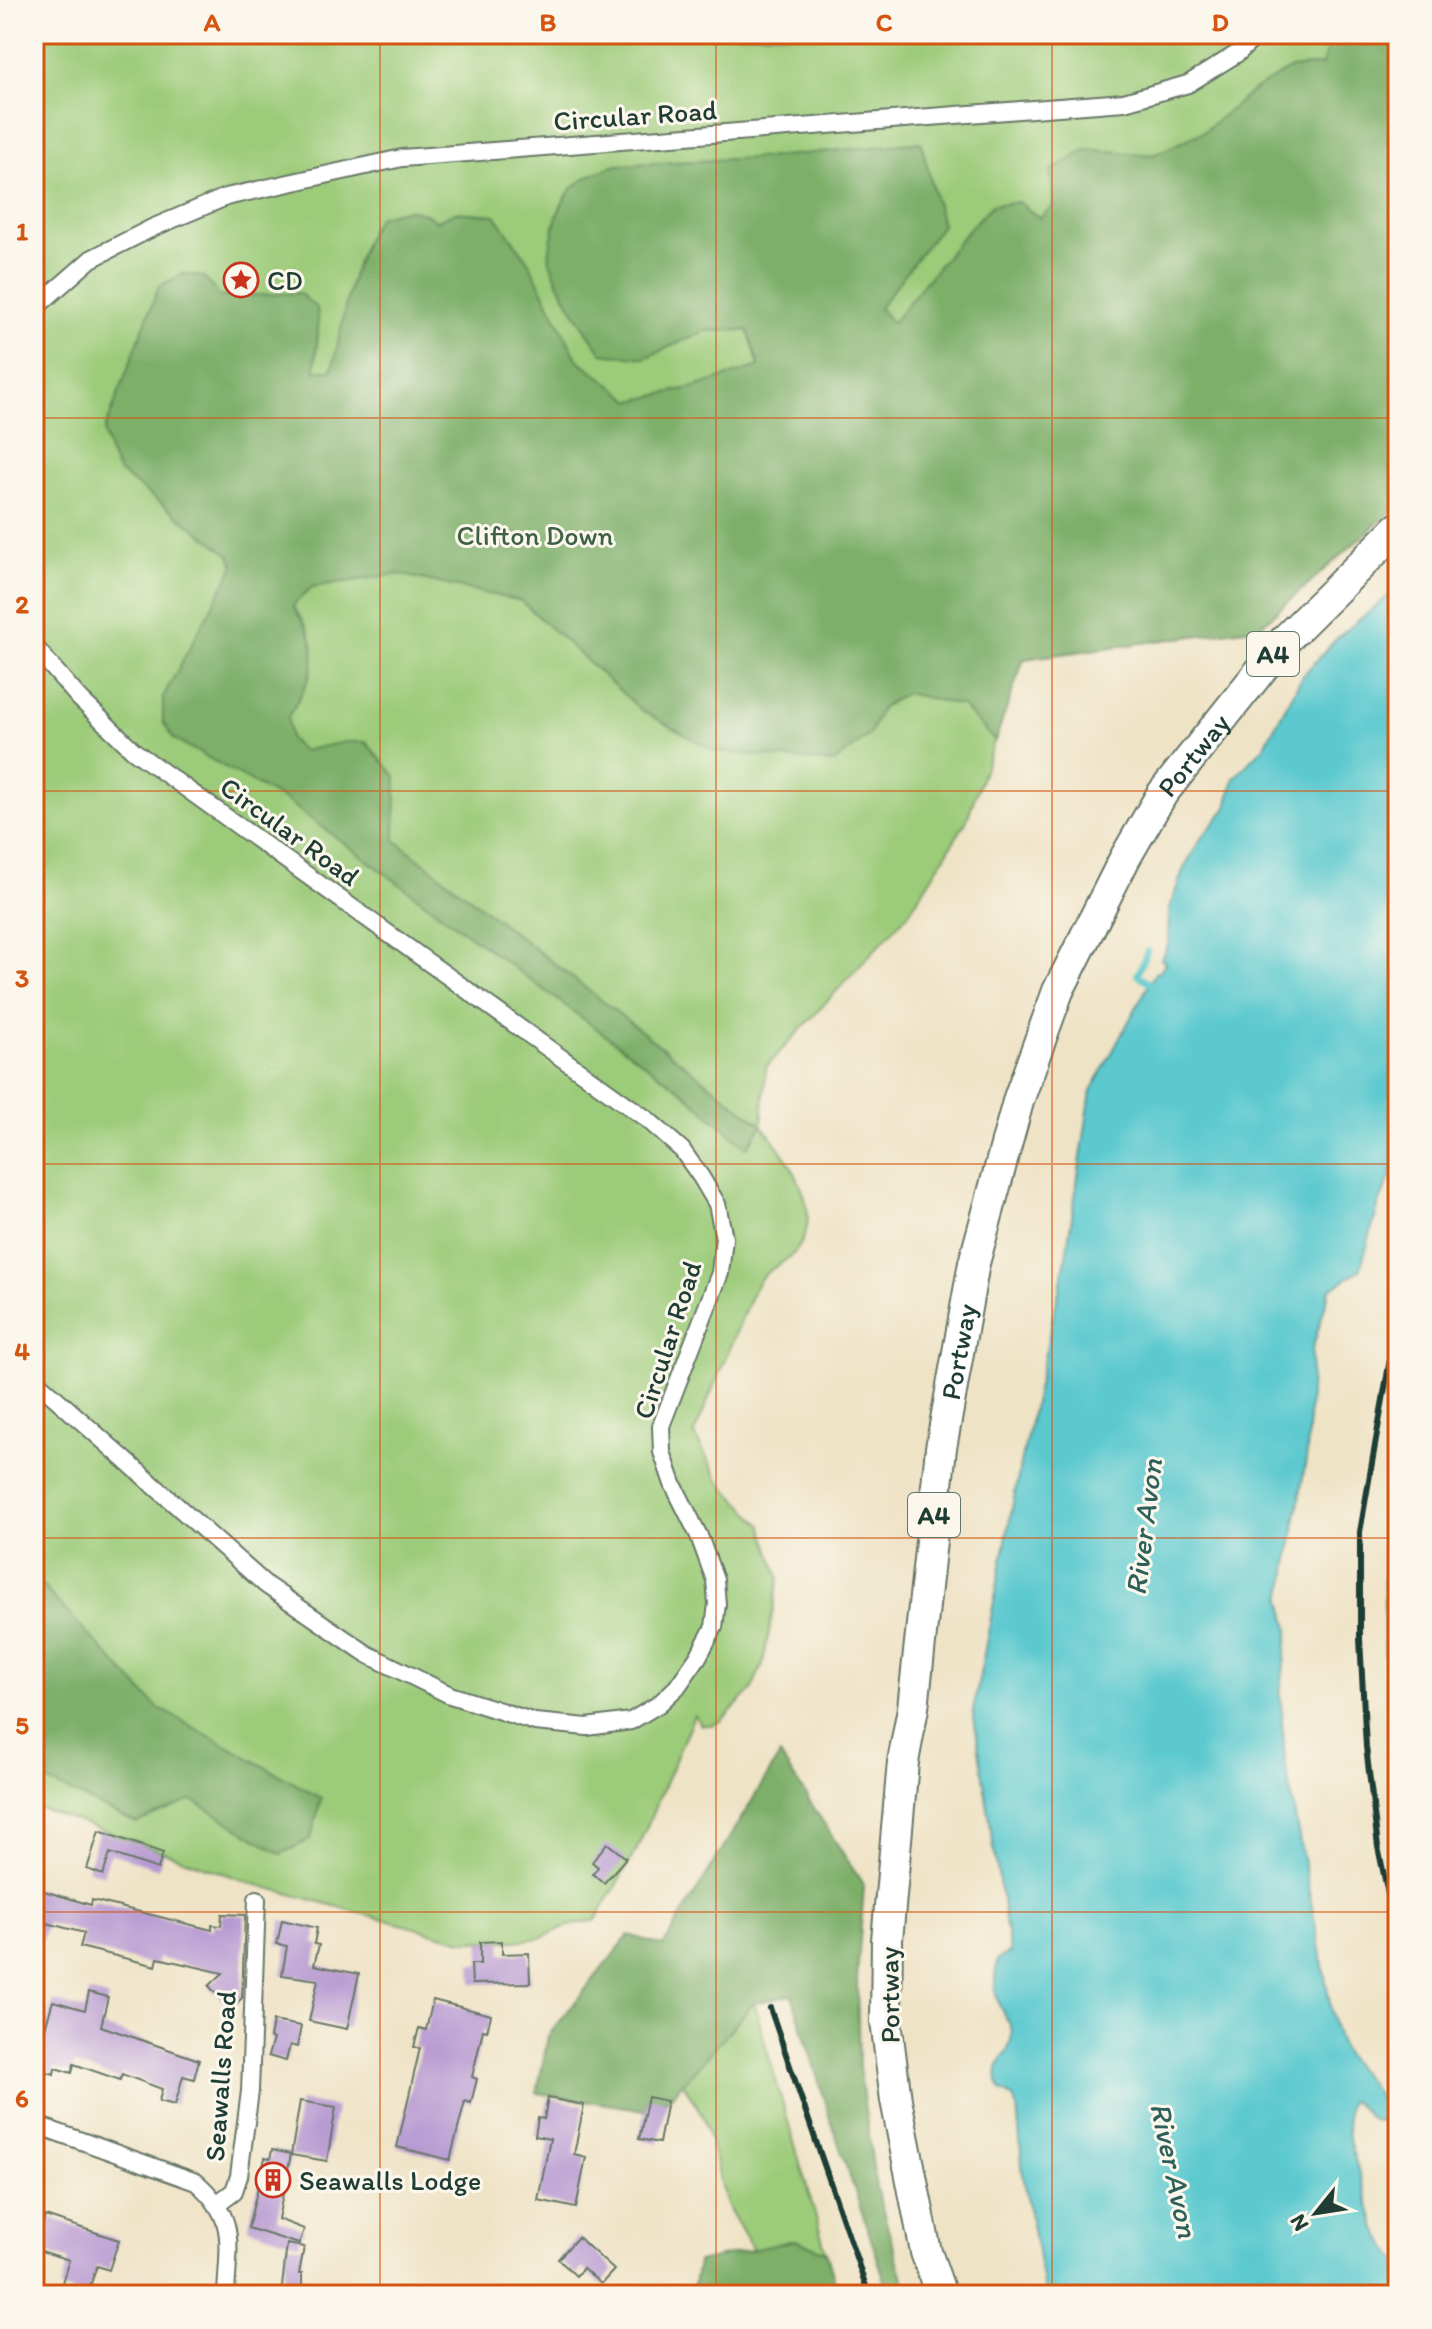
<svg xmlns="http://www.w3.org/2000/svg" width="1432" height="2329" viewBox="0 0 1432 2329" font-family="Itim,sans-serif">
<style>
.green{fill:#9ccb79;stroke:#5e8456;stroke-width:2}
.forest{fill:#7daf69;stroke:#4e764e;stroke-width:2}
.water{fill:#5bc9cf;stroke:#3d8382;stroke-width:2}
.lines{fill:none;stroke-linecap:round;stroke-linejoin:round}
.stream{stroke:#5bc9cf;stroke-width:6}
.building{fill:#b698d1}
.street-casing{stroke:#687767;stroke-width:20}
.highway-casing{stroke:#687767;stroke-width:34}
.street{stroke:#fff;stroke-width:16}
.highway{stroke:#fff;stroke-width:30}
.rail{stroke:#1f3d34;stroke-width:6}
.grid{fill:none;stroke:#d45610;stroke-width:2;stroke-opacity:0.55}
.labels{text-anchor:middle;stroke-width:6;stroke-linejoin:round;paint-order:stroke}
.shield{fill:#fbf7ec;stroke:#61756b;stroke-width:2}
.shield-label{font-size:26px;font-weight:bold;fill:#1f3d34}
.street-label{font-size:28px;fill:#1f3d34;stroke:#fbf7ec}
.poi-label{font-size:28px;fill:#1f3d34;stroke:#fbf7ec;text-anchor:start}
.park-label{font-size:28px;fill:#3e6045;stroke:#fbf7ec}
.water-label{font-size:30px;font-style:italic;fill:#2e605b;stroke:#fbf7ec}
.neatline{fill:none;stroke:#d45610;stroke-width:3}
.grid-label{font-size:26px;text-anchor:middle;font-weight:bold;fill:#d45610}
</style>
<rect width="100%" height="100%" fill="#fbf7ec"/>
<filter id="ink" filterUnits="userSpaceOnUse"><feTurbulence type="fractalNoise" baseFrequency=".0125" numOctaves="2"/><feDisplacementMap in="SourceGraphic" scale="16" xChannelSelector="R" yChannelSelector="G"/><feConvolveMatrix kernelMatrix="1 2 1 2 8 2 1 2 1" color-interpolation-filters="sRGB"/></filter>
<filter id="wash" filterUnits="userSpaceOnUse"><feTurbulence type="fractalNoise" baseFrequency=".006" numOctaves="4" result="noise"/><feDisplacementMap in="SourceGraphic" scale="32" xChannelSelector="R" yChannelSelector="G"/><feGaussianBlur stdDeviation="1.8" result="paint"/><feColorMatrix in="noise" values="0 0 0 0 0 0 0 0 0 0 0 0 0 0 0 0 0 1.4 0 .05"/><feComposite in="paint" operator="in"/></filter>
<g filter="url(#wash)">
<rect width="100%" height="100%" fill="#efe3c6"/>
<!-- green -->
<g class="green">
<path d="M34 34H1398V505L1259 627 1023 659 966 822 909 913 766 1067 762 1125C787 1157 830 1213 794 1253 785 1262 773 1267 764 1275 758 1280 754 1290 751 1296L694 1434 720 1482 762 1525 779 1578 763 1664 751 1691 721 1721 711 1725H701L694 1715 639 1845 596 1920 568 1926 539 1938 515 1941H463L254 1884 34 1806Z"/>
<path d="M754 2002 763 2036 826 2252 795 2240 753 2250 727 2205 704 2118 683 2083Z"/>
</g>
<!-- forest -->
<g class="forest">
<path d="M1332 34H1398V505L1259 627 1024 659 995 741 962 706 906 693 881 708 870 734 834 763 715 751 642 711 521 601 398 574 312 587 293 605C298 616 308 627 311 639 320 666 302 694 288 717L290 739 302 751 345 742H366L396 777 395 840 762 1125 747 1148 683 1092 288 802 174 739 163 722V697L234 566 230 555 118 471 109 452 104 432 159 286 183 274 204 277 220 297 299 293 317 308C321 329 315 348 315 370H332C345 317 348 266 378 217 401 210 416 204 436 221L455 212 495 215 528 261 577 359 632 401 698 386 759 366 748 330 705 331 645 358 602 353C582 324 561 295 550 261 548 254 551 245 552 237 560 194 574 178 617 165L772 157 921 142 942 225 879 308 892 323 967 231 992 205 1018 202 1040 218 1053 206 1051 171 1087 149 1153 155 1203 132 1254 90 1291 68 1322 65Z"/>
<path d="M1398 1439V1802L1390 1745 1384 1638V1532Z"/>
<path d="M34 1577 157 1707 321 1798 311 1839 281 1854 192 1800 136 1823 34 1775Z"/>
<path d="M780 1755 864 1886 857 1979 859 2067 876 2188 908 2295H890L833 2127 792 1995 754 2003 667 2101 648 2097 645 2110 537 2093 548 2036 629 1935 663 1946Z"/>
<path d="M795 2240 826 2252 839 2295H692L698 2262Z"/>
</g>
<!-- water -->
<path class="water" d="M1398 588V1157L1379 1204 1360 1270 1330 1289 1312 1350 1307 1454 1282 1600 1289 1628 1280 1694 1285 1763 1335 2030C1338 2038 1340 2046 1345 2054 1358 2074 1389 2095 1381 2121 1365 2122 1364 2104 1351 2100 1344 2110 1347 2125 1348 2137L1375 2225 1385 2244 1398 2261V2295H1045L1023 2175 1017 2107 1013 2098 1000 2089C990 2060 1011 2057 1012 2034 1012 2025 1006 2018 1002 2011 993 1994 994 1977 998 1959L1010 1953 973 1711 1019 1472 1065 1263 1091 1091 1155 973 1160 971 1165 963 1161 959 1168 945 1169 909 1184 868 1202 837 1227 808 1234 778 1264 747 1303 675 1337 638Z"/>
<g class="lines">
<!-- stream -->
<path class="stream" d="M1147 951 1137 975 1150 983"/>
</g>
<g id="blocks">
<!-- building -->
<g class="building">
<path d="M99 1831 163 1853 158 1869 110 1853 103 1875 87 1869Z"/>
<path d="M607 1843 626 1858 604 1883 593 1874 598 1867 592 1862Z"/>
<path d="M34 1888 91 1905 92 1900 212 1930V1925L221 1926 222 1914 245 1915 242 1998 230 2009 209 1986 223 1973 158 1958 156 1966 80 1947 84 1933 47 1923 38 1952 34 1951Z"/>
<path d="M282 1920 317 1928 314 1944 319 1945 314 1965 359 1974 347 2029 309 2021 318 1980 282 1975 287 1946 277 1944Z"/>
<path d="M502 1941V1954L529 1953 530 1983 472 1984 471 1964H480V1942Z"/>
<path d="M89 1992 108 1997 101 2026 199 2060 194 2079 183 2076 175 2105 159 2101 162 2089 122 2074 120 2080 74 2064 72 2073 55 2068 54 2074 34 2068 38 2053 35 2052 42 2027 45 2028 53 2001 85 2010Z"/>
<path d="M433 2000 491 2015 487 2031 483 2030 472 2077 477 2079 471 2103 465 2101 450 2160 397 2147 420 2048 414 2047 419 2028 426 2030Z"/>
<path d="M273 2021 301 2026 297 2047 290 2045 286 2061 268 2056 273 2039 270 2038Z"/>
<path d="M648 2097 667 2101 659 2143 639 2139Z"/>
<path d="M548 2098 584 2105 574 2154 586 2157 576 2208 538 2200 550 2139 535 2136 538 2118 544 2119Z"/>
<path d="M300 2101 336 2107 327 2161 291 2155Z"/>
<path d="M272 2150 291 2154 278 2219 304 2229 299 2244 248 2228 265 2158 270 2159Z"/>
<path d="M45 2216 119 2240 109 2270 97 2266 87 2295 60 2289 69 2260 35 2249Z"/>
<path d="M578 2237 614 2270 601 2284 583 2268 576 2276 558 2259Z"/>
<path d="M287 2244 304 2247 299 2274H302V2295H281Z"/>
</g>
</g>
</g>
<g filter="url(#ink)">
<use href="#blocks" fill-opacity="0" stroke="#687767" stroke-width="2"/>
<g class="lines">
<!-- street casing -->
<g class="street-casing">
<g id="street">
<path d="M34 309 91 259 152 228 226 197 402 158 1124 102 1188 84 1238 53 1258 34"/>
<path d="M34 646 79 698 134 751 648 1120 682 1150 701 1177 717 1204 724 1238 720 1273 661 1426 662 1452 673 1484 699 1536 715 1580 717 1604 714 1627 698 1657 677 1687 659 1704 631 1721 587 1727 535 1722 450 1695 367 1654 266 1585 34 1379"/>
<path d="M34 2124 196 2182C238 2218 228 2244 226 2295"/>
<path d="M218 2203 234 2191 239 2176 250 2091 257 1899"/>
</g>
</g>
<!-- highway casing -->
<g class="highway-casing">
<g id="highway">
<path id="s1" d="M941 2295 926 2252 896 2100 886 2021 887 1940 903 1762 913 1708 941 1448 974 1263 1019 1098 1058 991 1125 858 1162 794 1284 641 1398 528"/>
</g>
</g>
<!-- street -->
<use href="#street" class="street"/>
<!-- highway -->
<use href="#highway" class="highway"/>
<!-- rail -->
<g class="rail">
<path d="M1398 1334 1390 1359 1360 1532V1639L1366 1747 1378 1847 1398 1941"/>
<path d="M770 2008 869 2295"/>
</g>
</g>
</g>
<!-- grid -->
<path class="grid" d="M380 34V2295M716 34V2295M1052 34V2295M34 418H1398M34 791H1398M34 1164H1398M34 1538H1398M34 1912H1398"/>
<!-- icons -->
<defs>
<g id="sight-ring" transform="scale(1.8)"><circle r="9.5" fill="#fbf7ec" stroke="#c8321e" stroke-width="1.5"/><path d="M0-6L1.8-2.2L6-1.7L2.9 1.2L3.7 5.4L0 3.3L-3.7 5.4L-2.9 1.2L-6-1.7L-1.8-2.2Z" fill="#c8321e"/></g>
<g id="building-ring" transform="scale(1.8)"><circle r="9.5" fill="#fbf7ec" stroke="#c8321e" stroke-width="1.5"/><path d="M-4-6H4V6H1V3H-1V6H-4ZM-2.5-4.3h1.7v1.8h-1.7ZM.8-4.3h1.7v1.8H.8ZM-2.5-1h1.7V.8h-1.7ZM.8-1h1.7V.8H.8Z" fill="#c8321e"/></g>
</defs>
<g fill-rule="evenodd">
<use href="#sight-ring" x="241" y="280"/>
<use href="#building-ring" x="273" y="2180"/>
</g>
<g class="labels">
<!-- shield labels -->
<g class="shield">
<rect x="1247" y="632" width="52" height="44" rx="6"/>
<rect x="908" y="1493" width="52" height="44" rx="6"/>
</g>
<g class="shield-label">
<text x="1273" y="663">A4</text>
<text x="934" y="1524">A4</text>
</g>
<!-- street labels -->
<g class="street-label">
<text transform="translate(635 115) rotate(-4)" y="10">Circular Road</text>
<text dy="10" stroke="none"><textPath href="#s1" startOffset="1602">Portway</textPath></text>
<text transform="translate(290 831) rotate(36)" y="10">Circular Road</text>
<text transform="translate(667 1340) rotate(-72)" y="10">Circular Road</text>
<text dy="10" stroke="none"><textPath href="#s1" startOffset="954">Portway</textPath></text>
<text transform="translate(889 1995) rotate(-91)" y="10">Portway</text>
<text transform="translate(220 2076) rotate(-86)" y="10">Seawalls Road</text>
</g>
<!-- poi labels -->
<g class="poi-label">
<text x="267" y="290">CD</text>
<text x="299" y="2190">Seawalls Lodge</text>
</g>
<!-- park labels -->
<g class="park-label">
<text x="535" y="545">Clifton Down</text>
</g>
<!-- water labels -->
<g class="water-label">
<text transform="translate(1144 1527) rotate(-83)" y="10">River Avon</text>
<text transform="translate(1174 2170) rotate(78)" y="10">River Avon</text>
</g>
</g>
<!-- margin -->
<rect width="1432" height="2329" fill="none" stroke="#fbf7ec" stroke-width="88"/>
<!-- north arrow -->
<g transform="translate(1316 2213) rotate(240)" stroke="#fbf7ec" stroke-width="6" paint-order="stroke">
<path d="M0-6L14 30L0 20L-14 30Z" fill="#1f3d34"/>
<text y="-12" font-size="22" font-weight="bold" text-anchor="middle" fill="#1f3d34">N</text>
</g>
<rect x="44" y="44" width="1344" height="2241" class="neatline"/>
<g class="grid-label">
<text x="212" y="31">A</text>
<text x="548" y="31">B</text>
<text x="884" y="31">C</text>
<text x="1220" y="31">D</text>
<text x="22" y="240">1</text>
<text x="22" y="613">2</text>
<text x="22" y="987">3</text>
<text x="22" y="1360">4</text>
<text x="22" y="1734">5</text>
<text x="22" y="2107">6</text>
</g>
</svg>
